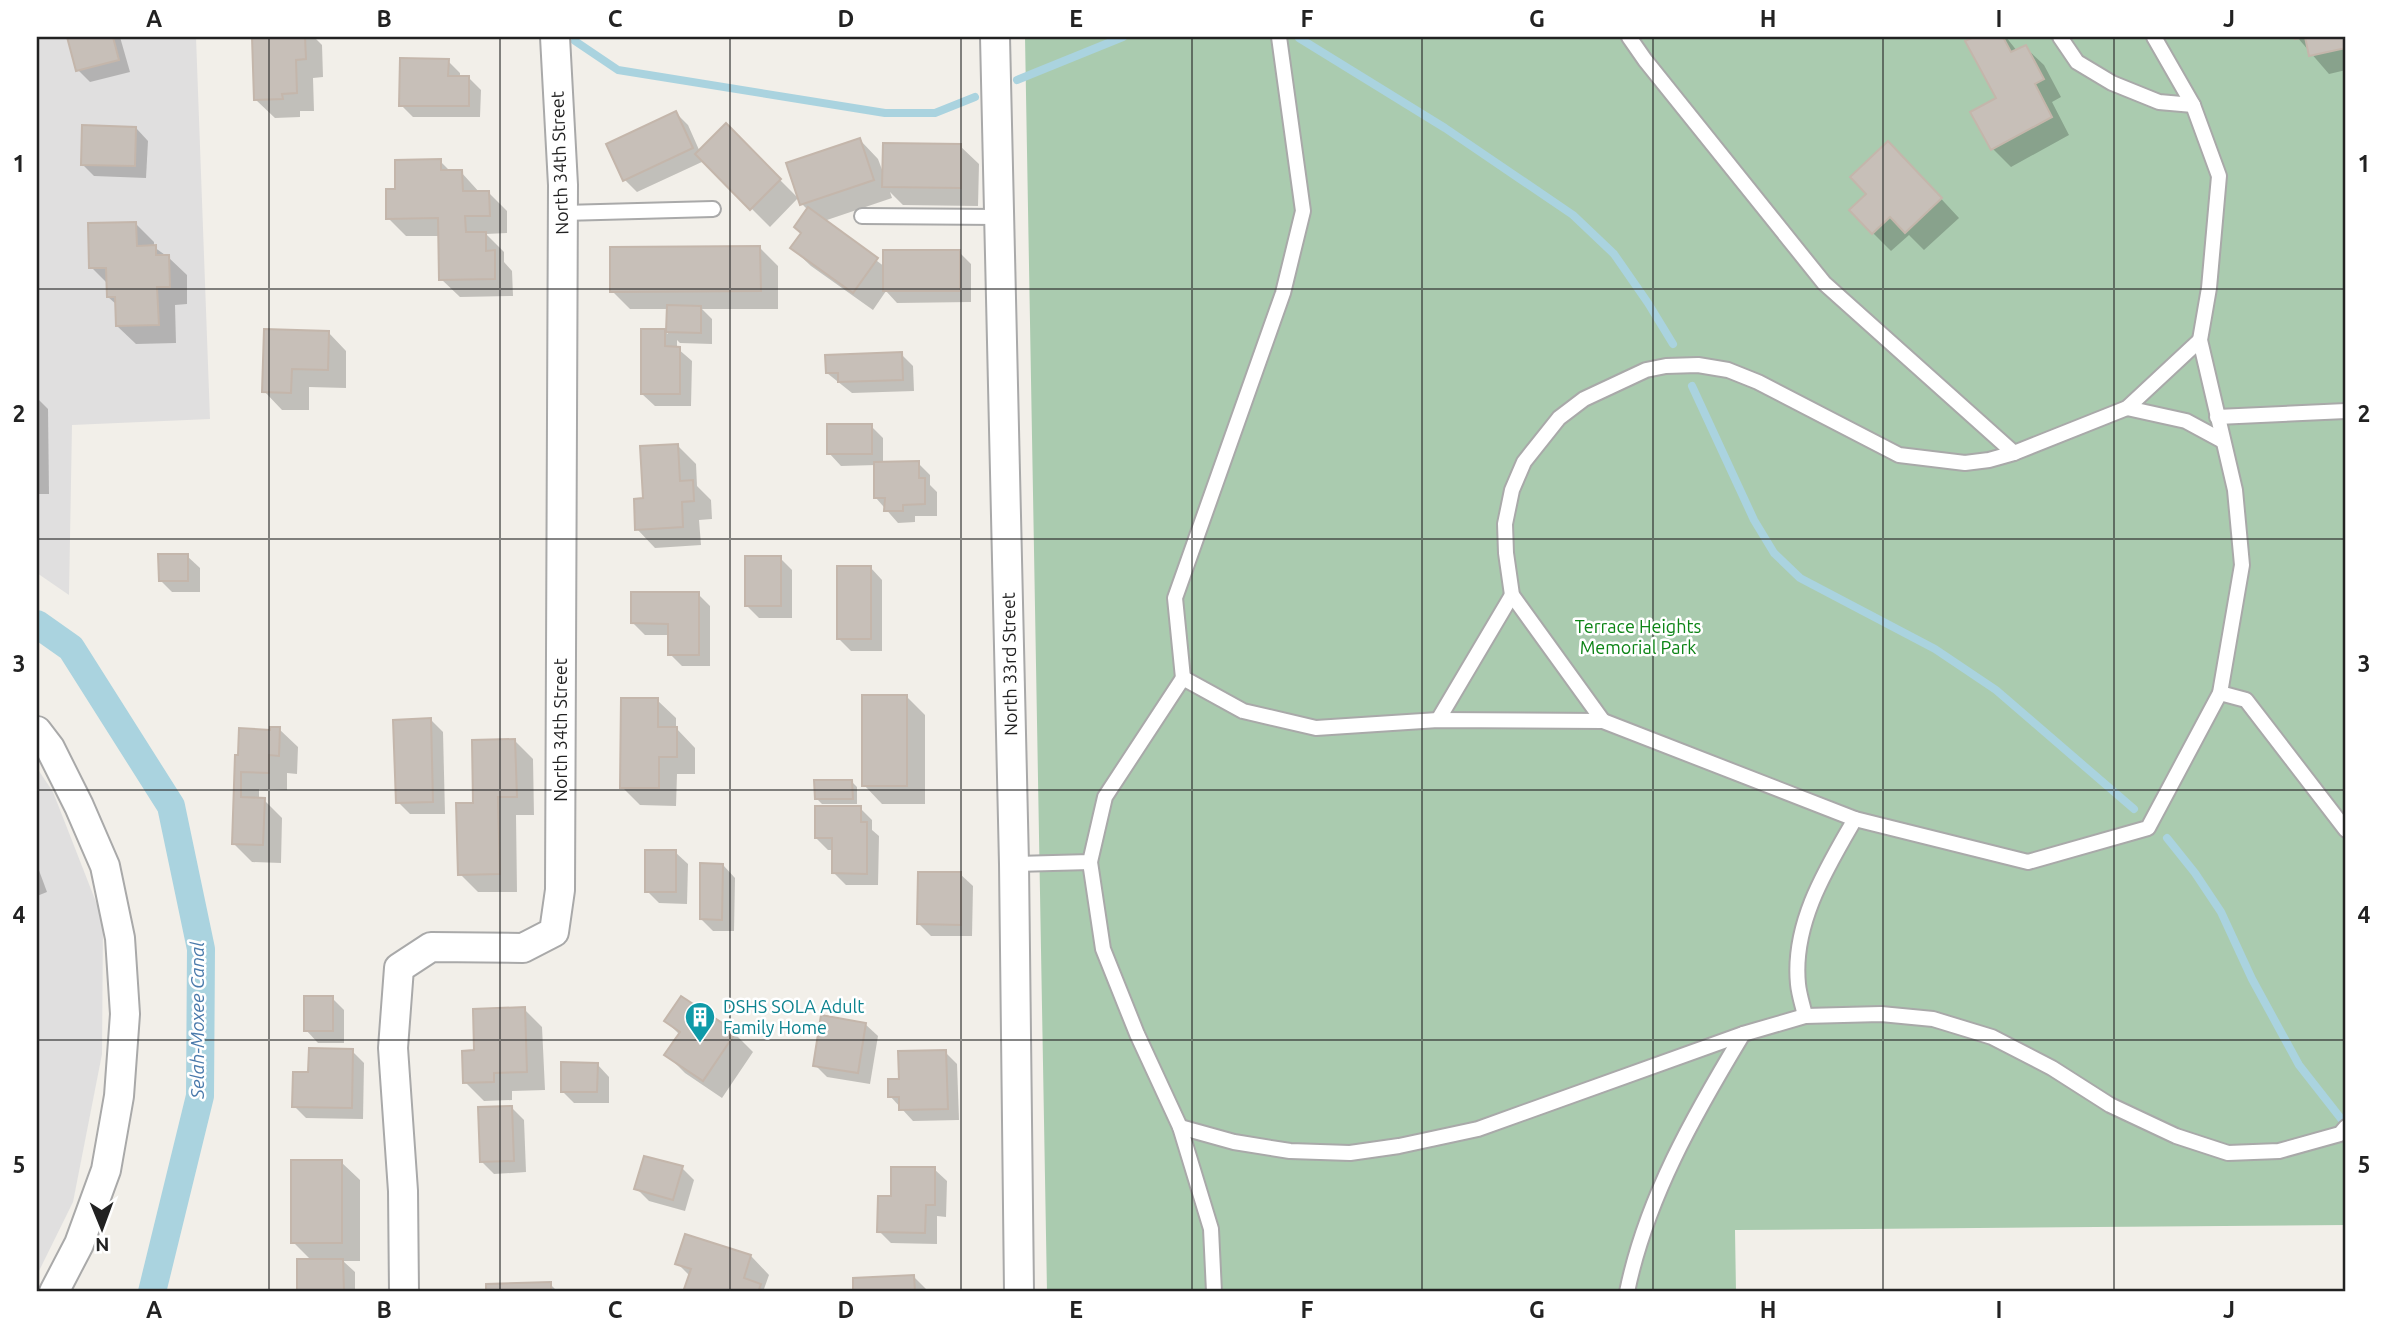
<svg xmlns="http://www.w3.org/2000/svg" width="2383" height="1329" viewBox="0 0 2383 1329" font-family="Ubuntu,sans-serif">
<style>
.residential{fill:#e0dfdf}
.cemetery{fill:#aacbaf}
.shadow{fill:#0003}
.lines{fill:none;stroke-linecap:round;stroke-linejoin:round}
.stream{stroke:#aad3df;stroke-width:8}
.canal{stroke:#aad3df;stroke-width:28}
.building{fill:#c7bfb8;stroke:#c4b6ab;stroke-width:2}
.service-casing{stroke:#a9a9a9;stroke-width:18}
.minor-casing{stroke:#a9a9a9;stroke-width:32}
.service{stroke:#fff;stroke-width:14}
.minor{stroke:#fff;stroke-width:28}
.grid{fill:none;stroke:#222;stroke-width:2;stroke-opacity:0.55}
.labels{text-anchor:middle;stroke-width:5;stroke-linejoin:round;paint-order:stroke}
.street-label{font-size:18px;fill:#222;stroke:#fff}
.park-label{font-size:18px;fill:#0c8416;stroke:#fff}
.culture-label{font-size:18px;fill:#0d838f;stroke:#fff;text-anchor:start}
.water-label{font-size:19px;font-style:italic;fill:#4a7aab;stroke:#fff}
.neatline{fill:none;stroke:#222;stroke-width:2.5}
.grid-label{font-size:23px;text-anchor:middle;font-weight:bold;fill:#222}
</style>
<rect width="100%" height="100%" fill="#f2efe9"/>
<!-- residential -->
<g class="residential">
<path d="M37 37H196L210 419 72 425 69 595 37 573Z"/>
<path d="M37 768 53 792 103 920 102 1054 73 1202 37 1275Z"/>
</g>
<!-- cemetery -->
<path class="cemetery" d="M1025 37H2346V1225L1735 1230 1736 1292H1047Z"/>
<!-- shadow -->
<g class="shadow">
<path d="M69 37H120L130 72 90 82 78 70Z"/>
<path d="M254 37H314L322 45 323 77 313 78 314 111H300V117L275 118 256 100Z"/>
<path d="M1977 37H2006L2017 51 2025 47 2044 65 2061 97 2052 102 2069 135 2011 167 1992 148 1998 99 1968 42Z"/>
<path d="M2297 37H2346V70L2329 74Z"/>
<path d="M448 61 460 73V78H469L481 90 480 117H413L401 105Z"/>
<path d="M676 113 688 125 700 152 726 126 798 198 770 227 704 161 637 192 625 180Z"/>
<path d="M136 128 148 141 146 178 94 176 82 164Z"/>
<path d="M860 140 878 159 884 175 960 146 979 164 978 206 903 205 890 192 892 198 824 221 885 267 959 252 971 264V302L897 303 886 291 873 310 811 266 792 248 802 234 808 210 802 204Z"/>
<path d="M440 161 451 172H461L480 193H489L507 211V233L486 234 504 252V262L512 271 513 296 460 297 441 279 440 236H406L388 218 397 191Z"/>
<path d="M1906 161 1959 218 1924 250 1909 235 1891 251 1873 233Z"/>
<path d="M135 223 154 242V247L168 257 187 275V304L175 305 176 343 136 344 117 326V305L108 297V284L91 267Z"/>
<path d="M760 248 778 266V309H702L712 319V344L680 343 677 340V348L692 361 691 406H655L642 394 664 331 668 334V309H630L612 291Z"/>
<path d="M328 332 346 351V388L309 387V410H282L264 391Z"/>
<path d="M901 354 913 366 914 391 852 393 827 373Z"/>
<path d="M37 398 48 409 49 494H37Z"/>
<path d="M871 426 883 438V463H918L930 475V485L937 492V516H915V522L898 523 876 498V465L841 466 829 453Z"/>
<path d="M677 445 696 464 697 486 711 500 712 519 699 520 701 545 655 548 637 529Z"/>
<path d="M187 556 200 568V592H172L160 580Z"/>
<path d="M780 558 792 570V618H759L747 606Z"/>
<path d="M870 567 882 580V651H851L839 639Z"/>
<path d="M698 594 710 606V666H682L670 654V635H645L633 623Z"/>
<path d="M907 697 925 715V804H882L864 785Z"/>
<path d="M657 700 676 718V728L695 748V774H677L676 806 640 805 622 787Z"/>
<path d="M431 720 443 732 445 814H410L398 802Z"/>
<path d="M279 729 298 747 297 774 287 773V790L259 789V799L264 800 282 818 281 863 252 862 234 844 237 757Z"/>
<path d="M515 741 533 759 534 815H516L517 892H478L460 874 475 804Z"/>
<path d="M852 782 857 787V804H822L817 799Z"/>
<path d="M860 808 872 820V830L879 836 878 885H846L834 873V850H828L816 838Z"/>
<path d="M675 852 688 864 687 904 659 903 647 891Z"/>
<path d="M37 865 47 892 37 896Z"/>
<path d="M723 865 735 878 734 931H713L701 919Z"/>
<path d="M960 874 973 886 972 936H931L919 924Z"/>
<path d="M332 998 344 1010V1043H318L306 1030Z"/>
<path d="M682 998 735 1034 753 1052 722 1098 685 1073 667 1055 680 1035 666 1021Z"/>
<path d="M524 1009 542 1027 545 1090 512 1091V1100L484 1101 465 1082 476 1052Z"/>
<path d="M865 1024 878 1036 870 1084 827 1077 815 1065Z"/>
<path d="M352 1051 364 1063 363 1119 306 1118 294 1106 310 1074Z"/>
<path d="M945 1052 957 1064 959 1120 913 1121 890 1096 900 1080Z"/>
<path d="M597 1064 609 1077V1103H574L562 1091Z"/>
<path d="M512 1108 524 1120 526 1172 494 1174 482 1162Z"/>
<path d="M341 1162 360 1180V1261H343L355 1272V1292H299V1260H311L293 1242Z"/>
<path d="M682 1168 694 1180 685 1211 649 1201 636 1188Z"/>
<path d="M934 1169 947 1181 946 1217 937 1216V1244L891 1243 879 1231 893 1198Z"/>
<path d="M751 1256 769 1275 764 1289 767 1292H685L690 1276 677 1263Z"/>
<path d="M914 1277 926 1289V1292H855V1280Z"/>
<path d="M550 1284 558 1292H488V1285Z"/>
</g>
<g class="lines">
<!-- stream -->
<g class="stream">
<path d="M1299 38 1445 128 1573 215 1614 254 1648 303 1673 344"/>
<path d="M575 41 618 70 885 113H935L975 97"/>
<path d="M1017 80 1123 37"/>
<path d="M1692 386 1754 520 1774 553 1800 578 1935 649 1996 690 2134 809"/>
<path d="M2167 838 2195 873 2221 912 2252 979 2299 1065 2346 1125"/>
</g>
<!-- canal -->
<path class="canal" d="M37 624 71 648 171 806 201 949 200 1096 152 1292"/>
</g>
<!-- building -->
<g class="building">
<path d="M67 37H113L119 60 76 71Z"/>
<path d="M252 37H305L306 59 296 60 297 93 282 94 283 99 254 100Z"/>
<path d="M1974 37H2003L2011 52 2026 45 2044 79 2035 84 2052 117 1991 150 1970 112 1996 98 1965 41Z"/>
<path d="M2295 37H2346V48L2309 56 2305 37 2295 39Z"/>
<path d="M400 58 449 59 448 76H469V106H399Z"/>
<path d="M676 111 693 148 623 181 606 144Z"/>
<path d="M726 123 781 179 750 210 695 154Z"/>
<path d="M82 125 136 127 135 166 81 165Z"/>
<path d="M860 138 874 180 800 205 786 163Z"/>
<path d="M1888 141 1942 198 1905 233 1890 217 1872 234 1849 210 1866 194 1850 177Z"/>
<path d="M883 143 961 144V188L882 187Z"/>
<path d="M441 159V170H462L463 191H489L490 216H465L466 232H486V251L495 250V279L439 280 438 218 386 219V189H395V160Z"/>
<path d="M808 207 878 258 853 293 790 248 801 233 794 227Z"/>
<path d="M136 222 137 246 156 245V255H169L170 287H157L159 325 116 326 115 297H107L106 268H89L88 223Z"/>
<path d="M760 246 761 291 610 292V247Z"/>
<rect x="883" y="250" width="77" height="41"/>
<path d="M667 305 701 306V333L666 332Z"/>
<path d="M264 329 329 331 328 370 292 369 291 393 262 392Z"/>
<path d="M641 329H665V346L680 347V394H641Z"/>
<path d="M902 352 903 380 838 382V373H826L825 355Z"/>
<rect x="827" y="424" width="45" height="30"/>
<path d="M678 444 680 481 693 480 694 501 682 502 683 527 635 530 634 499 643 498 640 446Z"/>
<path d="M919 461V478H925V504L903 505V511H884L885 498H874V462Z"/>
<path d="M158 554H188V581H159Z"/>
<rect x="745" y="556" width="36" height="50"/>
<rect x="837" y="566" width="34" height="73"/>
<path d="M631 592H699V655H668V624L631 623Z"/>
<rect x="862" y="695" width="45" height="91"/>
<path d="M621 698H658V727H677V757H659V788H620Z"/>
<path d="M431 718 433 802 396 803 393 720Z"/>
<path d="M270 727H280L279 756 269 755V773L241 772V797L265 798 263 845 232 844 235 755H238L239 728 270 730Z"/>
<path d="M515 739 517 797H498L500 874 458 875 456 803H473L472 740Z"/>
<path d="M814 780H852L853 799H815Z"/>
<path d="M815 806H861V822H867V874L832 873V838H815Z"/>
<rect x="645" y="850" width="31" height="42"/>
<path d="M700 863 723 864 722 920 700 919Z"/>
<path d="M918 872H961V925L917 924Z"/>
<rect x="304" y="996" width="29" height="35"/>
<path d="M681 996 736 1032 703 1081 664 1055 680 1032 664 1021Z"/>
<path d="M525 1007 527 1072 494 1073V1082L463 1083 462 1051 474 1050 473 1009Z"/>
<path d="M821 1015 866 1023 858 1073 813 1066Z"/>
<path d="M309 1048 353 1049 352 1108 292 1107 293 1072H308Z"/>
<path d="M946 1050 948 1109 899 1110V1097H888V1079H899L898 1051Z"/>
<path d="M561 1062 598 1063 597 1092H561Z"/>
<path d="M512 1106 514 1161 480 1162 478 1107Z"/>
<path d="M644 1156 683 1166 673 1200 634 1189Z"/>
<rect x="291" y="1160" width="51" height="83"/>
<path d="M891 1167H935V1205H926L925 1233 877 1232 878 1196H891Z"/>
<path d="M685 1234 751 1255 744 1278 761 1284 758 1292H683L691 1269 675 1264Z"/>
<path d="M297 1259H343L344 1292H297Z"/>
<path d="M914 1275 915 1292H853V1278Z"/>
<path d="M551 1282V1292H486V1284Z"/>
</g>
<g class="lines">
<!-- service casing -->
<g class="service-casing">
<g id="service">
<path d="M1629 37 1645 60 1824 283 2014 453 2127 408 2200 340"/>
<path d="M2060 37 2077 62 2112 83 2159 102 2193 105"/>
<path d="M563 213 713 209"/>
<path d="M862 216 999 217"/>
<path d="M2127 408 2186 421 2223 441"/>
<path d="M2217 417 2346 411"/>
<path d="M1183 678 1175 598 1283 293 1303 211 1279 37"/>
<path d="M2220 693 2246 700 2346 830"/>
<path d="M1438 720 1512 595"/>
<path d="M1603 721 1512 595 1506 553 1505 524 1512 490 1524 462 1559 418 1584 399 1646 370 1666 366 1698 365 1728 370 1758 382 1899 455 1965 463 1989 460 2014 453"/>
<path d="M1090 862 1103 949 1137 1034 1180 1127 1211 1229 1214 1292"/>
<path d="M1014 864 1090 862 1105 797 1183 678 1243 711 1316 728 1438 720 1603 721 1855 819 2028 862 2148 828 2220 693 2242 565 2235 490 2200 340 2209 288 2219 176 2193 105 2154 37"/>
<path d="M1805 1016C1803 1006 1799 995 1798 984 1792 924 1826 869 1855 819"/>
<path d="M1180 1127 1234 1142 1290 1151 1350 1153 1399 1146 1478 1129 1743 1034 1805 1016 1881 1014 1933 1019 1992 1037 2052 1068 2110 1105 2176 1136 2228 1153 2279 1151 2340 1134 2346 1127"/>
<path d="M1627 1292C1646 1199 1694 1115 1743 1034"/>
</g>
</g>
<!-- minor casing -->
<g class="minor-casing">
<g id="minor">
<path d="M995 37 1014 864 1019 1292"/>
<path d="M37 731 50 748 79 806 105 866 120 938 125 1014 119 1096 106 1170 79 1244 54 1292"/>
<path d="M404 1292 403 1191 393 1048 399 968 431 947 523 948 554 932 560 890 563 185 555 37"/>
</g>
</g>
<!-- service -->
<use href="#service" class="service"/>
<!-- minor -->
<use href="#minor" class="minor"/>
</g>
<!-- grid -->
<path class="grid" d="M269 37V1292M500 37V1292M730 37V1292M961 37V1292M1192 37V1292M1422 37V1292M1653 37V1292M1883 37V1292M2114 37V1292M37 289H2346M37 539H2346M37 790H2346M37 1040H2346"/>
<!-- icons -->
<defs>
<g id="building-pin" transform="scale(1.575)"><path d="M0 17L-7.5 6A9.5 9.5 0 1 1 7.5 6Z" fill="#0f9aa8" stroke="#fff"/><path d="M-4-6H4V6H1V3H-1V6H-4ZM-2.5-4.3h1.7v1.8h-1.7ZM.8-4.3h1.7v1.8H.8ZM-2.5-1h1.7V.8h-1.7ZM.8-1h1.7V.8H.8Z" fill="#fff"/></g>
</defs>
<g fill-rule="evenodd">
<use href="#building-pin" x="700" y="1017"/>
</g>
<g class="labels">
<!-- street labels -->
<g class="street-label">
<text transform="translate(560 163) rotate(-92)" y="6">North 34th Street</text>
<text transform="translate(1010 664) rotate(-91)" y="6">North 33rd Street</text>
<text transform="translate(561 730) rotate(-90)" y="6">North 34th Street</text>
</g>
<!-- park labels -->
<g class="park-label">
<text x="1638" y="633">Terrace Heights<tspan x="1638" dy="21">Memorial Park</tspan></text>
</g>
<!-- culture labels -->
<g class="culture-label">
<text x="723" y="1013">DSHS SOLA Adult<tspan x="723" dy="21">Family Home</tspan></text>
</g>
<!-- water labels -->
<g class="water-label">
<text transform="translate(197 1020) rotate(-90)" y="7">Selah-Moxee Canal</text>
</g>
</g>
<!-- border -->
<rect width="2383" height="1329" fill="none" stroke="#ffffff" stroke-width="77"/>
<!-- north arrow -->
<g transform="translate(102 1228) rotate(179)" stroke="#ffffff" stroke-width="5" paint-order="stroke">
<path d="M0-5L12 26L0 18L-12 26Z" fill="#222222"/>
<text y="-10" font-size="19" font-weight="bold" text-anchor="middle" fill="#222222">N</text>
</g>
<rect x="38" y="38" width="2306" height="1252" class="neatline"/>
<g class="grid-label">
<text x="154" y="27">A</text>
<text x="384" y="27">B</text>
<text x="615" y="27">C</text>
<text x="846" y="27">D</text>
<text x="1076" y="27">E</text>
<text x="1307" y="27">F</text>
<text x="1537" y="27">G</text>
<text x="1768" y="27">H</text>
<text x="1999" y="27">I</text>
<text x="2229" y="27">J</text>
<text x="19" y="172">1</text>
<text x="2364" y="172">1</text>
<text x="19" y="422">2</text>
<text x="2364" y="422">2</text>
<text x="19" y="672">3</text>
<text x="2364" y="672">3</text>
<text x="19" y="923">4</text>
<text x="2364" y="923">4</text>
<text x="19" y="1173">5</text>
<text x="2364" y="1173">5</text>
<text x="154" y="1318">A</text>
<text x="384" y="1318">B</text>
<text x="615" y="1318">C</text>
<text x="846" y="1318">D</text>
<text x="1076" y="1318">E</text>
<text x="1307" y="1318">F</text>
<text x="1537" y="1318">G</text>
<text x="1768" y="1318">H</text>
<text x="1999" y="1318">I</text>
<text x="2229" y="1318">J</text>
</g>
</svg>
